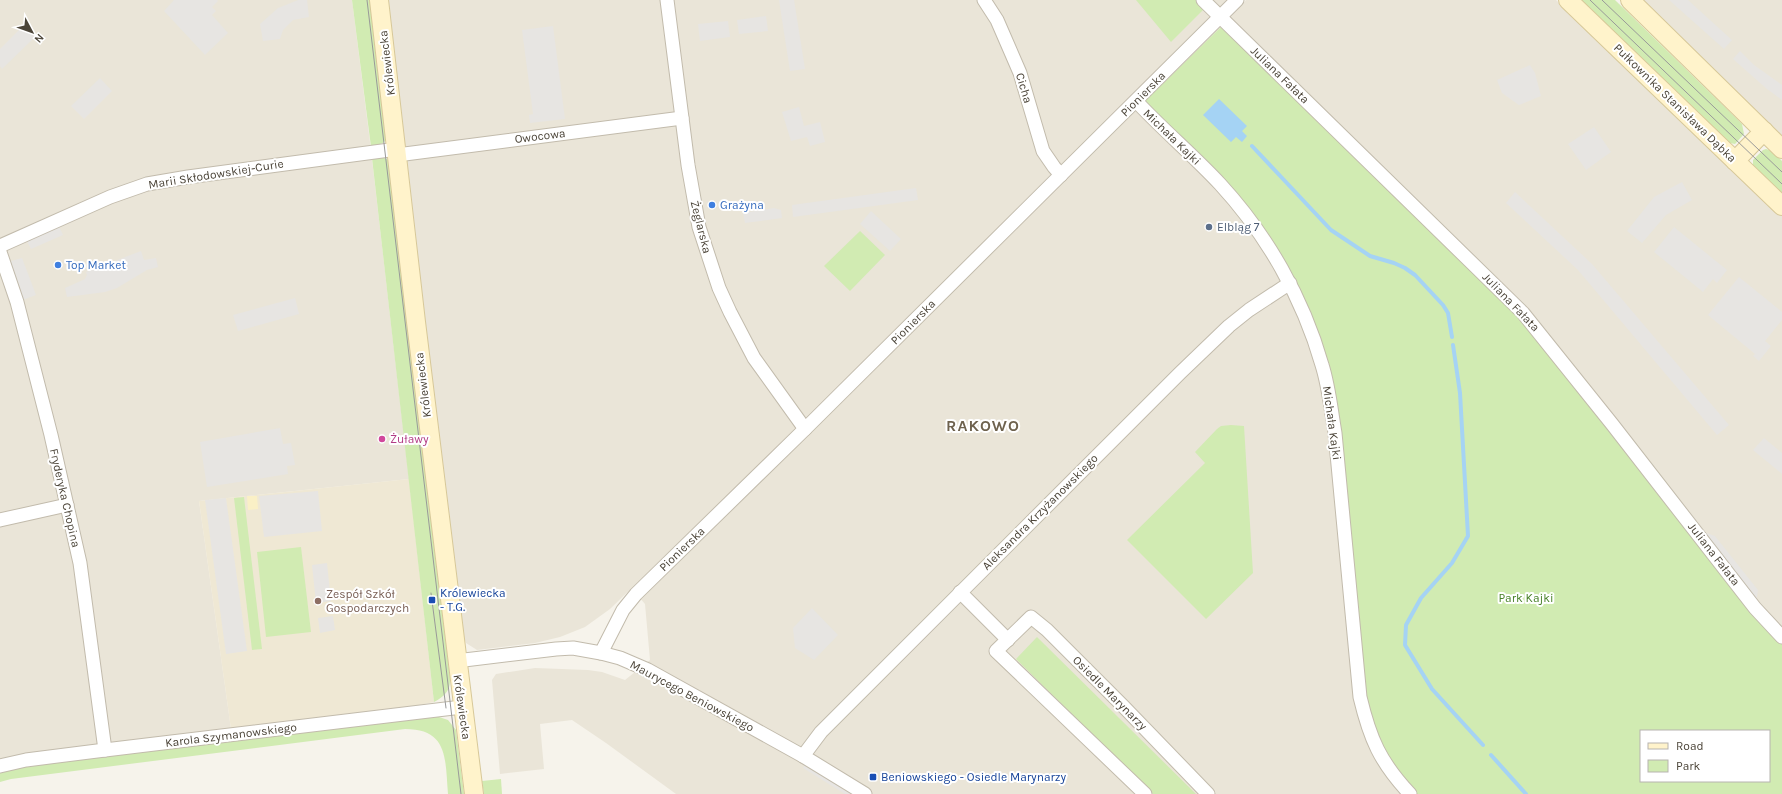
<svg xmlns="http://www.w3.org/2000/svg" width="1782" height="794" viewBox="0 0 1782 794" font-family="Karla,sans-serif">
<style>
.residential{fill:#eae5d8}
.education{fill:#efe8d4}
.green{fill:#d1ebb2;fill-rule:evenodd}
.sand{fill:#faf0c6}
.parking{fill:#e7e5e2}
.water{fill:#a5d3f4}
.lines{fill:none;stroke-linecap:round;stroke-linejoin:round}
.stream{stroke:#a5d3f4;stroke-width:4}
.street-casing{stroke:#c2bbac;stroke-width:15}
.secondary-casing{stroke:#d7c899;stroke-width:20}
.street{stroke:#fff;stroke-width:13}
.secondary{stroke:#fff3cb;stroke-width:18}
.tram{stroke:#999;stroke-width:1}
.shop-dot{fill:#3f7fe0;stroke:#fff;stroke-width:1.5}
.service-dot{fill:#5c6f8a;stroke:#fff;stroke-width:1.5}
.hotel-dot{fill:#d1479c;stroke:#fff;stroke-width:1.5}
.transit-dot{fill:#1a4fb4;stroke:#fff;stroke-width:1.5}
.education-dot{fill:#8d6e63;stroke:#fff;stroke-width:1.5}
.labels{text-anchor:middle;stroke-width:4;stroke-linejoin:round;paint-order:stroke}
.street-label{font-size:12px;fill:#4b4438;stroke:#fff}
.shop-label{font-size:12px;fill:#366cbe;stroke:#fff;text-anchor:start}
.service-label{font-size:12px;fill:#4e5e75;stroke:#fff;text-anchor:start}
.hotel-label{font-size:12px;fill:#b23c85;stroke:#fff;text-anchor:start}
.transit-label{font-size:12px;fill:#164399;stroke:#fff;text-anchor:start}
.education-label{font-size:12px;fill:#785e54;stroke:#fff;text-anchor:start}
.park-label{font-size:12px;fill:#478027;stroke:#fff}
.district-label{font-size:16px;font-weight:bold;letter-spacing:1px;fill:#6e624e;stroke:#fff}
</style>
<rect width="100%" height="100%" fill="#f6f3eb"/>
<!-- residential -->
<g class="residential">
<path d="M0 0H352L370 142 409 479 199 501 231 729 20 755 0 759Z"/>
<path d="M388 0H1227L1057 171 875 352 610 609 585 627 560 637 535 643 477 650 466 643 461 631Z"/>
<path d="M1246 0H1556L1740 178 1782 216V637L1226 22Z"/>
<path d="M1637 0H1782V141Z"/>
<path d="M1140 106 1252 223 1308 322 1410 794H676L606 743 572 720 540 724 544 769 500 774 492 680 496 674 535 668 588 670 602 672 625 680 650 660 645 604 639 597Z"/>
</g>
<!-- education -->
<path class="education" d="M409 479 434 702 414 706 231 729 199 501Z"/>
<!-- green -->
<g class="green">
<path d="M352 0H370L387 139 383 143 371 147Z"/>
<path d="M1136 0H1197L1205 8 1171 42Z"/>
<path d="M1579 0H1615L1737 119 1742 124 1744 134 1735 144 1730 143Z"/>
<path d="M1226 22 1523 313 1782 637V794H1410L1366 726 1343 525 1316 344 1252 223 1140 106ZM1641 731H1769V781H1641Z"/>
<path d="M1766 149 1772 151 1782 161V195L1753 167V160L1763 150Z"/>
<path d="M382 157 387 159 389 162 450 677C451 690 445 696 434 702L372 158Z"/>
<path d="M860 231 885 255 850 291 824 266Z"/>
<path d="M1231 425 1244 426 1253 573 1206 619 1127 540 1205 463 1195 452 1217 429 1221 426Z"/>
<path d="M244 497 262 649 252 650 234 498Z"/>
<path d="M301 547 311 632 266 637 257 552Z"/>
<path d="M1037 637 1196 794H1153L1016 659Z"/>
<path d="M436 716 448 720 456 730 464 794H448C445 760 449 729 405 729L11 779 0 782V772L22 767Z"/>
<path d="M501 779 502 794H484L482 781Z"/>
</g>
<!-- sand -->
<path class="sand" d="M247 496H257L258 509 248 510Z"/>
<!-- parking -->
<g class="parking">
<path d="M174 0H217L218 1 212 7 216 11 212 15 228 33 205 55 164 11Z"/>
<path d="M298 0H307L309 17 293 20 283 30 280 39 263 41 260 24 278 8Z"/>
<path d="M779 0H794L805 69 790 71Z"/>
<path d="M1669 0H1688L1732 40 1724 49Z"/>
<path d="M766 16 768 31 739 34 737 20Z"/>
<path d="M728 21 730 37 700 41 698 24Z"/>
<path d="M24 25 35 37 2 69 0 66V49Z"/>
<path d="M553 26 565 119 530 123 529 115 533 114 522 30Z"/>
<path d="M1740 51 1754 65 1782 85V100L1767 89 1733 59Z"/>
<path d="M1530 65 1535 73 1541 96 1519 105 1502 93 1497 80Z"/>
<path d="M100 78 112 91 84 119 71 106Z"/>
<path d="M799 107 804 126 820 122 825 142 810 146 807 137 791 141 782 112Z"/>
<path d="M1594 127 1611 152 1586 170 1568 144Z"/>
<path d="M1682 182 1692 200 1666 215 1642 243 1627 231 1654 197Z"/>
<path d="M916 188 918 200 793 217 792 205Z"/>
<path d="M1515 192 1592 264 1729 425 1717 435 1578 270 1506 203Z"/>
<path d="M774 208 781 210 782 218 745 223 743 213Z"/>
<path d="M871 211 901 239 890 251 860 224Z"/>
<path d="M56 220 63 235 31 249 24 235Z"/>
<path d="M1674 227 1727 270 1717 283 1713 279 1703 292 1654 252Z"/>
<path d="M141 251 144 260 156 258 158 267 147 270 117 288 105 292 67 297 65 288 85 279 87 275 86 272Z"/>
<path d="M22 258 36 295 17 302 4 263Z"/>
<path d="M1739 277 1782 312V320L1765 341 1771 346 1759 361 1753 356 1755 354 1708 315Z"/>
<path d="M295 298 299 314 238 331 233 315Z"/>
<path d="M280 428 283 444 291 443 295 465 287 466 288 474 207 487 200 442Z"/>
<path d="M1764 438 1782 453V474L1753 450Z"/>
<path d="M318 491 322 531 264 537 259 496Z"/>
<path d="M226 498 247 651 226 654 205 500Z"/>
<path d="M1695 529 1715 536 1758 590 1755 608Z"/>
<path d="M327 563 331 601 316 603 312 565Z"/>
<path d="M812 608 838 635 814 660 795 648 793 628Z"/>
<path d="M333 616 335 630 320 633 318 618Z"/>
<path d="M809 759 865 794H845L803 768Z"/>
</g>
<!-- water -->
<path class="water" d="M1219 99 1247 126 1242 131 1247 136 1242 142 1236 137 1231 142 1203 115Z"/>
<g class="lines">
<!-- stream -->
<g class="stream">
<path d="M1252 146 1331 230 1370 256 1394 263 1405 268 1415 275 1443 305 1448 313 1452 337"/>
<path d="M1453 345 1460 393 1468 536 1452 563 1421 598 1406 625 1405 645 1432 689 1483 745"/>
<path d="M1491 755 1526 794"/>
</g>
<!-- street casing -->
<g class="street-casing">
<g id="street">
<path d="M667 0 688 165 699 227 719 288 730 312 754 358 805 429"/>
<path d="M984 0 997 20 1020 73 1043 151 1054 167 1061 175"/>
<path d="M1203 0 1523 313 1612 424 1755 608 1782 637"/>
<path d="M1136 101C1163 130 1193 155 1220 184 1267 235 1303 298 1322 365 1329 387 1331 410 1335 433L1360 697C1370 739 1380 762 1410 794"/>
<path d="M397 155 682 118"/>
<path d="M0 246 110 197 147 184 188 177 397 149"/>
<path d="M0 252 17 302 51 435 80 563 105 750"/>
<path d="M0 520 67 505"/>
<path d="M960 592 1008 640"/>
<path d="M601 653 623 610 636 594 805 429 1237 0"/>
<path d="M456 661 556 649 573 648 601 653 620 658 648 670 803 756 865 794"/>
<path d="M803 756 821 732 1180 373 1229 326 1249 310 1290 283"/>
<path d="M0 766 26 760 105 750 462 707"/>
<path d="M1145 794 996 651 1031 617 1047 630 1123 706 1208 794"/>
</g>
</g>
<!-- secondary casing -->
<g class="secondary-casing">
<g id="secondary">
<path d="M379 0 416 322 474 794"/>
<path d="M1568 0 1782 206"/>
<path d="M1630 0 1782 149"/>
<path d="M1735 161 1764 131"/>
</g>
</g>
<!-- street -->
<use href="#street" class="street"/>
<!-- secondary -->
<use href="#secondary" class="secondary"/>
<!-- tram -->
<g class="tram">
<path d="M367 0 461 794"/>
<path d="M1590 0 1782 184"/>
<path d="M1602 0 1782 172"/>
<path d="M431 593 446 708"/>
</g>
</g>
<!-- markers -->
<g class="shop-dot">
<circle cx="712" cy="205" r="4"/>
<circle cx="58" cy="265" r="4"/>
</g>
<circle class="service-dot" cx="1209" cy="227" r="4"/>
<circle class="hotel-dot" cx="382" cy="439" r="4"/>
<g class="transit-dot">
<rect x="428" y="596" width="8" height="8" rx="2"/>
<rect x="869" y="773" width="8" height="8" rx="2"/>
</g>
<circle class="education-dot" cx="318" cy="601" r="4"/>
<g class="labels">
<!-- street labels -->
<g class="street-label">
<text transform="translate(387 63) rotate(-97)" y="4">Królewiecka</text>
<text transform="translate(1280 75) rotate(44)" y="4">Juliana Fałata</text>
<text transform="translate(1024 88) rotate(73)" y="4">Cicha</text>
<text transform="translate(1143 94) rotate(-45)" y="4">Pionierska</text>
<text transform="translate(1675 103) rotate(44)" y="4">Pułkownika Stanisława Dąbka</text>
<text transform="translate(540 136) rotate(-7)" y="4">Owocowa</text>
<text transform="translate(1172 137) rotate(44)" y="4">Michała Kajki</text>
<text transform="translate(216 174) rotate(-9)" y="4">Marii Skłodowskiej-Curie</text>
<text transform="translate(701 227) rotate(76)" y="4">Żeglarska</text>
<text transform="translate(1511 302) rotate(46)" y="4">Juliana Fałata</text>
<text transform="translate(913 322) rotate(-45)" y="4">Pionierska</text>
<text transform="translate(423 385) rotate(-97)" y="4">Królewiecka</text>
<text transform="translate(1332 423) rotate(82)" y="4">Michała Kajki</text>
<text transform="translate(65 498) rotate(77)" y="4">Fryderyka Chopina</text>
<text transform="translate(1040 512) rotate(-45)" y="4">Aleksandra Krzyżanowskiego</text>
<text transform="translate(682 549) rotate(-44)" y="4">Pionierska</text>
<text transform="translate(1714 554) rotate(52)" y="4">Juliana Fałata</text>
<text transform="translate(1110 693) rotate(45)" y="4">Osiedle Marynarzy</text>
<text transform="translate(692 696) rotate(28)" y="4">Maurycego Beniowskiego</text>
<text transform="translate(462 707) rotate(82)" y="4">Królewiecka</text>
<text transform="translate(231 735) rotate(-7)" y="4">Karola Szymanowskiego</text>
</g>
<!-- shop labels -->
<g class="shop-label">
<text x="720" y="209">Grażyna</text>
<text x="66" y="269">Top Market</text>
</g>
<!-- service labels -->
<g class="service-label">
<text x="1217" y="231">Elbląg 7</text>
</g>
<!-- hotel labels -->
<g class="hotel-label">
<text x="390" y="443">Żuławy</text>
</g>
<!-- transit labels -->
<g class="transit-label">
<text x="440" y="597">Królewiecka<tspan x="440" dy="14">- T.G.</tspan></text>
<text x="881" y="781">Beniowskiego - Osiedle Marynarzy</text>
</g>
<!-- education labels -->
<g class="education-label">
<text x="326" y="598">Zespół Szkół<tspan x="326" dy="14">Gospodarczych</tspan></text>
</g>
<!-- park labels -->
<g class="park-label">
<text x="1526" y="602">Park Kajki</text>
</g>
<!-- district labels -->
<g class="district-label">
<text x="983" y="431">RAKOWO</text>
</g>
</g>
<!-- legend -->
<rect x="1640" y="730" width="130" height="52" fill="#ffffff" stroke="#b7b4af"/>
<rect x="1648" y="743" width="20" height="6" fill="#fff3cb" stroke="#b7b4af"/>
<text x="1676" y="750" font-size="12" fill="#4b4438">Road</text>
<rect x="1648" y="760" width="20" height="12" fill="#d1ebb2" stroke="#b7b4af"/>
<text x="1676" y="770" font-size="12" fill="#4b4438">Park</text>
<!-- north arrow -->
<g transform="translate(32 32) rotate(131)" stroke="#ffffff" stroke-width="3" paint-order="stroke">
<path d="M0-3L7 15L0 10L-7 15Z" fill="#4b4438"/>
<text y="-6" font-size="11" font-weight="bold" text-anchor="middle" fill="#4b4438">N</text>
</g>
</svg>
